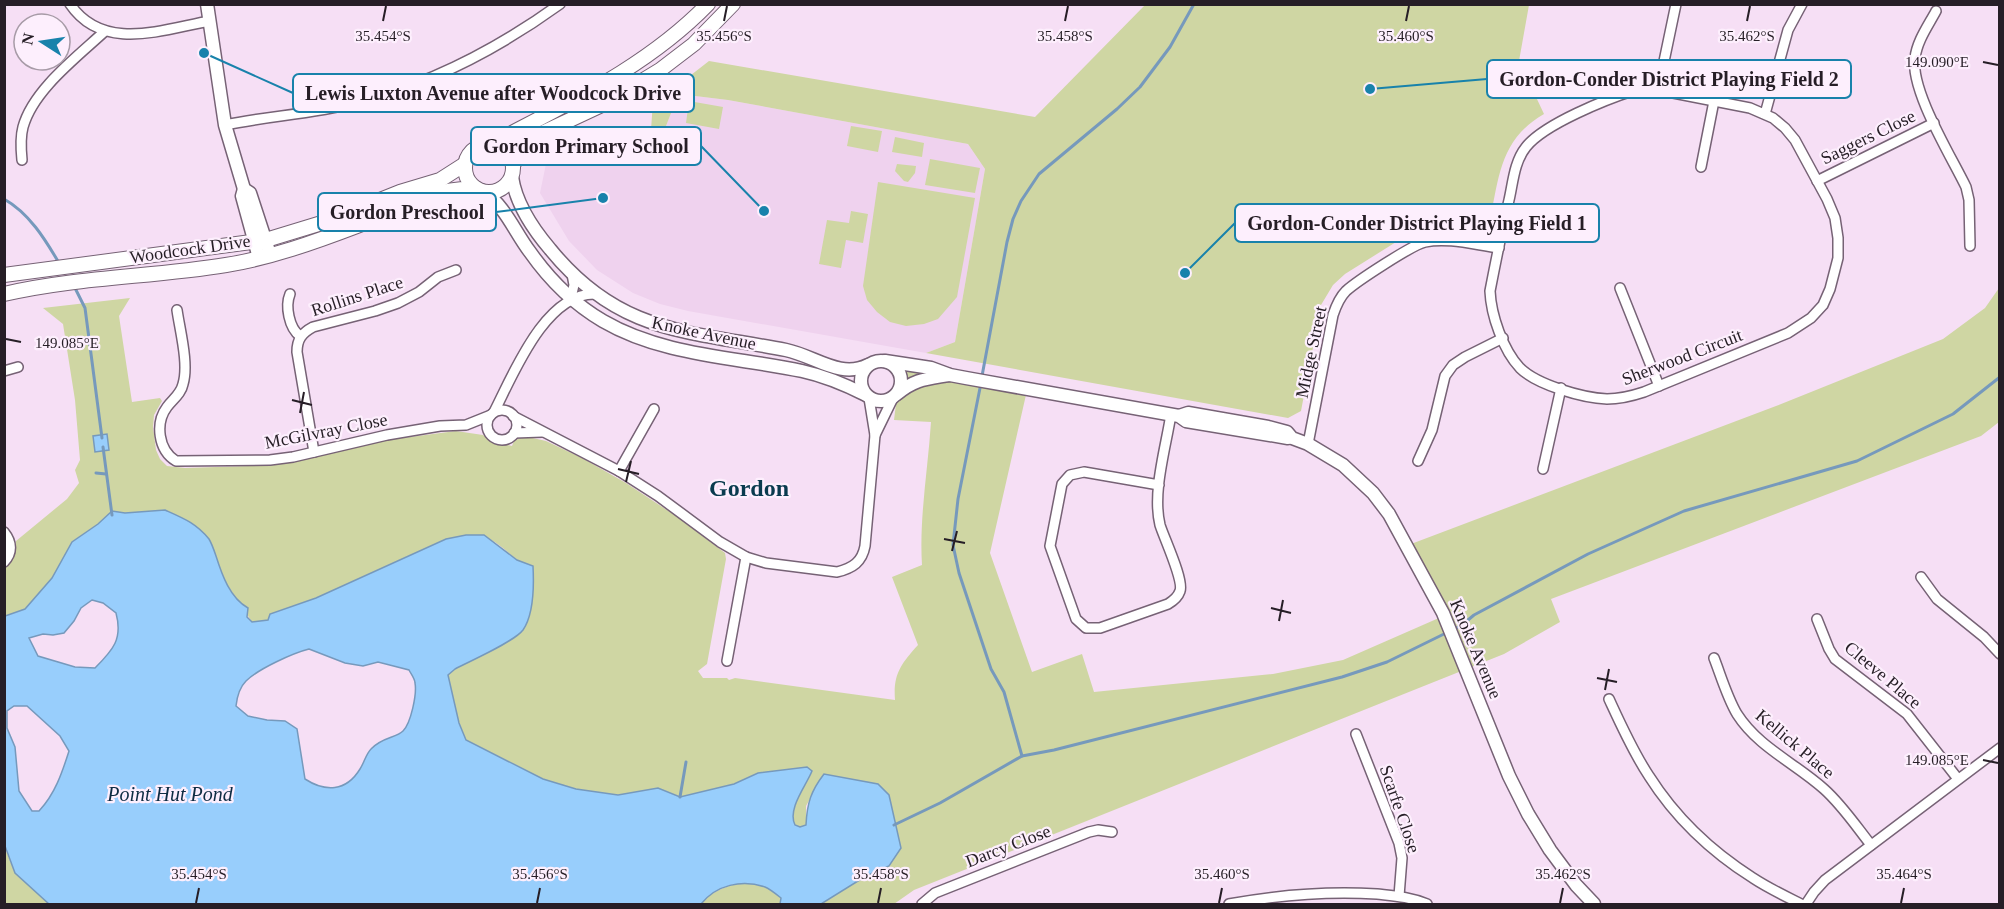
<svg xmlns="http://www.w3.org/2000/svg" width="2004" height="909" viewBox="0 0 2004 909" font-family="Georgia,serif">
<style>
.built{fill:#efd2ee}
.green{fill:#cfd6a3}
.water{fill:#98cefc;stroke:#7699bc;stroke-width:1.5;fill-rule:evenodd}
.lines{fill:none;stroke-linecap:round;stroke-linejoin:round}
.stream{stroke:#7699bc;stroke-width:3}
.minor-casing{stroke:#766275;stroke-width:12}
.tertiary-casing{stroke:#766275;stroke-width:15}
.secondary-casing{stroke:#766275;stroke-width:16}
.minor{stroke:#fff;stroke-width:9}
.tertiary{stroke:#fff;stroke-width:12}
.secondary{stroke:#fff;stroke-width:14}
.ticks{fill:none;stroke:#261e26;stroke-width:2}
.labels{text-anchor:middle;stroke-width:4.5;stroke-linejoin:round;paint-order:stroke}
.street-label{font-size:18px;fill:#261e26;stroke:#fdeffd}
.water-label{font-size:20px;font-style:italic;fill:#0e2c43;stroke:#fdeffd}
.district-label{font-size:24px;font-weight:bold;fill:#0a3b4f;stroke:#fdeffd}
.ticks-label{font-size:15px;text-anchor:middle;fill:#261e26;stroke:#fdeffd;stroke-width:4.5;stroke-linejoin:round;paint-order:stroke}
.leader{fill:none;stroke:#1882ab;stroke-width:2}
.callout-dot{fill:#1882ab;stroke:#fdeffd;stroke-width:2}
.callout{fill:#fdeffd;stroke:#1882ab;stroke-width:2}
.callout-label{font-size:20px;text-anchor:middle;font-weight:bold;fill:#261e26}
</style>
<rect width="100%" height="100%" fill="#f6dff5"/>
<!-- built -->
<path class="built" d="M687 95 728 100 968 144 985 169 955 342 926 353 688 311 660 304 633 293 597 270 569 241 540 193 547 159 595 131 626 149 651 130 666 126 675 103Z"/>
<!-- green -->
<g class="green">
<path d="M1145 5H1529L1519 61 1544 114C1499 140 1499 179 1489 225L1480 231 1442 227 1426 228 1412 232 1345 274 1333 285 1321 305 1301 411 1288 418 926 353 955 342 985 169 968 144 728 100 687 95 675 103 666 126 651 130 653 101 682 82 709 61 1035 117Z"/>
<path d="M689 101 723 107 719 129 686 123Z"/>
<path d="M851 126 882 131 878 152 847 146Z"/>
<path d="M895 137 924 143 922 157 892 152Z"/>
<path d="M930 159 980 168 975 193 925 185Z"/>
<path d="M897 164 916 166 915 173 908 182 904 181 895 171Z"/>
<path d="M878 182 975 198 957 297 938 319 924 324 906 326 890 322 877 312 867 300 863 286Z"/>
<path d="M851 211 868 214 863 243 846 240 841 268 819 264 827 220 849 223Z"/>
<path d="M1999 288V422L1981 436 1551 599 1560 622 1504 654 914 890 894 904H821L866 876 889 866 843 778 824 774 806 806V825L800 827 795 825C787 809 806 787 812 771L758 773 734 784 680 797 658 788 618 795 576 789 543 779 466 740 459 723 448 675 455 669 507 642 523 631 517 560C488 535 484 531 446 539L316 598 271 614 269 620 252 622 226 583 219 566 165 510 125 513 111 512 98 524 72 542 52 578 25 609 5 616V568L14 557 16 541 67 499 79 483 75 470 80 460 75 400 63 324 43 308 130 298 119 316 132 402 160 398 162 401 154 415 153 427 156 450 160 459 167 466 185 468 275 465 387 440 456 431 483 435 490 441 512 446 514 441 524 436 546 441 582 458 626 483 676 516 725 553 726 559 707 664 698 671 703 678H727L729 680 735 678 895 700C893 674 901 664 918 645L892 577 922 565C919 518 928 469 931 422L894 420 901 363 1028 386 990 553 1032 672 1082 654 1094 692 1273 674 1343 660 1448 614 1411 544 1776 406 1943 339 1985 308Z"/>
<path d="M4 846 15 873 49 904H5Z"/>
<path d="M742 882 766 887 781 898 780 904H701C712 890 726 887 742 882Z"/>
</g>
<!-- water -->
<g class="water">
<path d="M107 434 109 450 95 452 93 436Z"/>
<path d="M165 510C183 518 196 523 209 539 212 544 214 550 216 556 222 575 230 598 248 608L247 617 252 622 268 620 270 614 316 598 446 539 466 535H484L517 560 533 566C534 585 534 614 523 630 514 642 470 661 455 669L448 675 459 723 466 740 543 779 576 789 618 795 658 788 680 797 734 784 758 773 807 767 812 771C806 786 787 809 795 825L800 827 806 825C807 803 811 791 824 774L878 784 889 795 901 848 889 866 866 876 821 904H780L781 898C776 894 770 889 765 887 742 879 716 885 701 904H49L15 873 5 846V616L25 609 52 578 72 542 98 524 112 511 125 513ZM92 600 103 603 116 613C123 639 113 650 95 668L75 667 38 656 29 638 43 634 53 635 64 633 74 621 81 608ZM309 649 345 663 363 666 378 662 409 670C411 674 415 679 415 683 417 694 411 723 403 731 396 738 382 737 371 749 366 754 364 763 360 769 346 792 325 792 305 779L297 729 285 721 267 720 248 716 236 706C237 697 239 688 246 681 258 669 293 653 309 649ZM14 706H27L60 736 69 751C62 773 55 794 39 811H32L19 791 15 747 7 728V711Z"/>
</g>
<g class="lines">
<!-- stream -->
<g class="stream">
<path d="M4 199C29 213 45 239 59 263"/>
<path d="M74 286 85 308 102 438"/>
<path d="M982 376 1007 242 1013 219 1021 201 1039 174 1117 109 1140 87 1170 47 1194 4"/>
<path d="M103 447 112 515"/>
<path d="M96 473 106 474"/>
<path d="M1452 630 1462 625 1474 615 1588 554 1684 511 1857 461 1953 414 2000 377"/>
<path d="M1022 756 1054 750 1342 677 1387 662 1446 633"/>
<path d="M680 797 686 762"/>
<path d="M894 825 940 803 1022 756 1004 692 991 669 959 573 953 545 958 499 981 383"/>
</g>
<!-- minor casing -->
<g class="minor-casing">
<g id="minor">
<path d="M70 4C103 53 164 29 210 21"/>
<path d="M1936 11C1928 26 1917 41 1915 58 1910 90 1951 156 1966 187L1969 200 1970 246"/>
<path d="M1635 90H1658L1750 108 1773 118 1785 128 1795 140 1827 199 1835 218 1838 238V258L1830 289 1823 305 1811 318 1788 333 1644 392C1632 396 1620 399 1607 399 1583 398 1537 385 1520 368 1503 350 1491 315 1490 291 1496 260 1502 230 1509 200 1513 183 1514 162 1526 147 1544 124 1607 99 1635 90Z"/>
<path d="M1658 90 1676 4"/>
<path d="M1765 114 1788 30 1802 4"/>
<path d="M225 125C268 116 313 114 355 103 428 85 499 48 560 4"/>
<path d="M22 160C21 150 20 138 23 127 33 90 77 57 105 31"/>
<path d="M1701 167 1714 101"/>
<path d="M1817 181 1934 123"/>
<path d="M1620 288 1659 386"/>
<path d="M290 294C285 306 289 328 300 336"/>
<path d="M571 298 574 285 572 274"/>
<path d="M177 310C180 331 189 364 183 384 181 394 173 399 167 407 155 423 158 450 176 461L270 460 293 457 387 435 440 426 466 425 491 415"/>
<path d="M4 371 18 367"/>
<circle cx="502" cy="425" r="15"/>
<path d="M494 412C513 375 545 293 595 294"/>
<path d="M513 416 619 471 658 496 720 542 746 557 766 563 837 572C853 568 862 562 865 546L875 435 869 398"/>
<path d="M514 433 542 432"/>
<path d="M875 435 894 396"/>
<path d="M1308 444 1333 315C1336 306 1339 298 1346 291 1357 281 1412 245 1425 242 1448 237 1475 245 1499 248"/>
<path d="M314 452 297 352C297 339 302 333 313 327L375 311 398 303 419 292 438 277 456 270"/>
<path d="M1418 461 1432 430 1445 376 1453 365 1465 357 1503 338"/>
<path d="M1543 469 1561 388"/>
<path d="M619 471 654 409"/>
<path d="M1159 485 1084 472 1070 475 1062 484 1050 546 1076 619 1086 628H1100L1168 604C1173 601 1178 597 1180 591 1184 580 1164 538 1160 525 1152 492 1166 447 1171 414"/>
<path d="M4 532C12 542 13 553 4 562"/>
<path d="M1921 577 1937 599 1984 637 2000 654"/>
<path d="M1817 619 1829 649 1835 659 1907 714 1958 779"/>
<path d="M1714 658C1721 676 1727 697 1737 714 1758 747 1795 763 1824 789 1842 805 1856 826 1871 845"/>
<path d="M727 661 746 557"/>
<path d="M1609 699C1621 725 1633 752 1649 776 1675 817 1712 852 1753 878 1768 888 1785 896 1801 904"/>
<path d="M1356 734 1399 843 1402 858 1399 896"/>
<path d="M922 904 935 893 1089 832 1098 830 1112 832"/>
<path d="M1229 904C1278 895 1327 891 1377 894 1394 896 1410 897 1427 904"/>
<path d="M1806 904 1814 892 1825 880 2000 748"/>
</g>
</g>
<!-- tertiary casing -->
<g class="tertiary-casing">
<g id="tertiary">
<path d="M207 4 225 125 244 189 250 193 268 248"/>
<path d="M512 177C516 204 533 229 550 249 619 334 688 331 786 350 815 356 840 379 868 365"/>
<path d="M244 189 242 196 259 258"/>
<path d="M483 191C506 207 514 231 530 252 549 279 574 304 603 321 663 356 736 357 802 371 825 376 846 385 866 395"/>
<circle cx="881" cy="381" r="20"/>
<path d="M885 361 931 368 950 375 966 378 1179 416 1186 421 1288 438"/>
<path d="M897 394C915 379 926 379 949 375"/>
<path d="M1179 416 1188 413 1268 427 1287 432 1292 438 1308 444 1343 465 1373 493 1389 514 1443 613 1509 776 1528 814 1550 850 1576 885 1594 904"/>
</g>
</g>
<!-- secondary casing -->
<g class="secondary-casing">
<g id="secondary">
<circle cx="489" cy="168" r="24"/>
<path d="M491 144C568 103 647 67 708 4"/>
<path d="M513 165 520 153 529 142 542 133 604 104 660 70 694 44 733 4"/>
<path d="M4 275 266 240 325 222 400 192 440 180 465 164"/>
<path d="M4 294C77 277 153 277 226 265 270 258 315 242 357 226 397 211 432 186 477 189"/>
</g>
</g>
<!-- minor -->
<use href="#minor" class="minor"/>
<!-- tertiary -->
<use href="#tertiary" class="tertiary"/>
<!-- secondary -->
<use href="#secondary" class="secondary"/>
</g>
<!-- ticks -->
<path class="ticks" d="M383 21 386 6M724 21 727 6M1065 21 1068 6M1406 21 1409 6M1747 21 1750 6M1983 62 1998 65M6 339 21 342M292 400 312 405M300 413 304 392M618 469 639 474M626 482 631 461M944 539 965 543M952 551 957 531M1271 608 1291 613M1279 621 1283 600M1597 678 1617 682M1605 690 1609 669M1983 760 1998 763M196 903 199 888M537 903 540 888M878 903 881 888M1219 903 1222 888M1560 903 1563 888M1901 903 1904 888"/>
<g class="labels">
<!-- street labels -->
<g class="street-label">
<text transform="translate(1868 137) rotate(-26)" y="6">Saggers Close</text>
<text transform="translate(190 249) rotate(-8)" y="6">Woodcock Drive</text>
<text transform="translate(357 296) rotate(-18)" y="6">Rollins Place</text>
<text transform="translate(704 333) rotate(12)" y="6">Knoke Avenue</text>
<text transform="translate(1311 352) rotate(-78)" y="6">Midge Street</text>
<text transform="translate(1682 357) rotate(-21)" y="6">Sherwood Circuit</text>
<text transform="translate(326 431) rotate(-11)" y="6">McGilvray Close</text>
<text transform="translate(1476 649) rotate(67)" y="6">Knoke Avenue</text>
<text transform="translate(1883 675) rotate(40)" y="6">Cleeve Place</text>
<text transform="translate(1795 744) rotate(40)" y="6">Kellick Place</text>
<text transform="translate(1400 809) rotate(71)" y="6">Scarfe Close</text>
<text transform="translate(1008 846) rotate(-21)" y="6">Darcy Close</text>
</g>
<!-- water labels -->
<g class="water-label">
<text x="170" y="801">Point Hut Pond</text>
</g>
<!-- district labels -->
<g class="district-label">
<text x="749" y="496">Gordon</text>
</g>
</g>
<g class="ticks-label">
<text x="383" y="41">35.454°S</text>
<text x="724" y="41">35.456°S</text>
<text x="1065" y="41">35.458°S</text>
<text x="1406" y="41">35.460°S</text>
<text x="1747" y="41">35.462°S</text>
<text x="1937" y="67">149.090°E</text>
<text x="67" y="348">149.085°E</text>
<text x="1937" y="765">149.085°E</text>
<text x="199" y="879">35.454°S</text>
<text x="540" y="879">35.456°S</text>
<text x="881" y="879">35.458°S</text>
<text x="1222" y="879">35.460°S</text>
<text x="1563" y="879">35.462°S</text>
<text x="1904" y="879">35.464°S</text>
</g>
<!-- callouts -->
<path class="leader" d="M1370 89L1487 79M204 53L293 93M764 211L701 146M603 198L496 212M1185 273L1235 223"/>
<g class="callout-dot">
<circle cx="1370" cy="89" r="6"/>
<circle cx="204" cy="53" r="6"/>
<circle cx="764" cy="211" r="6"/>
<circle cx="603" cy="198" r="6"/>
<circle cx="1185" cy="273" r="6"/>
</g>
<g class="callout">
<rect x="1487" y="60" width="364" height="38" rx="6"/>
<rect x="293" y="74" width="401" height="38" rx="6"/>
<rect x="471" y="127" width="230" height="38" rx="6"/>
<rect x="318" y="193" width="178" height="38" rx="6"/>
<rect x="1235" y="204" width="364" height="38" rx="6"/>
</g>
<g class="callout-label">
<text x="1669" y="86">Gordon-Conder District Playing Field 2</text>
<text x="493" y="100">Lewis Luxton Avenue after Woodcock Drive</text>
<text x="586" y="153">Gordon Primary School</text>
<text x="407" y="219">Gordon Preschool</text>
<text x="1417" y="230">Gordon-Conder District Playing Field 1</text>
</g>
<!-- border -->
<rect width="2004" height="909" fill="none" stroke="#261e26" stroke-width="12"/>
<!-- north arrow -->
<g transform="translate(42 42) rotate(282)"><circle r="28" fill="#fdeffd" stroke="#a79ba7" stroke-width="1.5"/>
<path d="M0-4.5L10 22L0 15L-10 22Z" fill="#1882ab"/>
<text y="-9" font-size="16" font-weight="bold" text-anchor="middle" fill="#261e26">N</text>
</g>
</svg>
